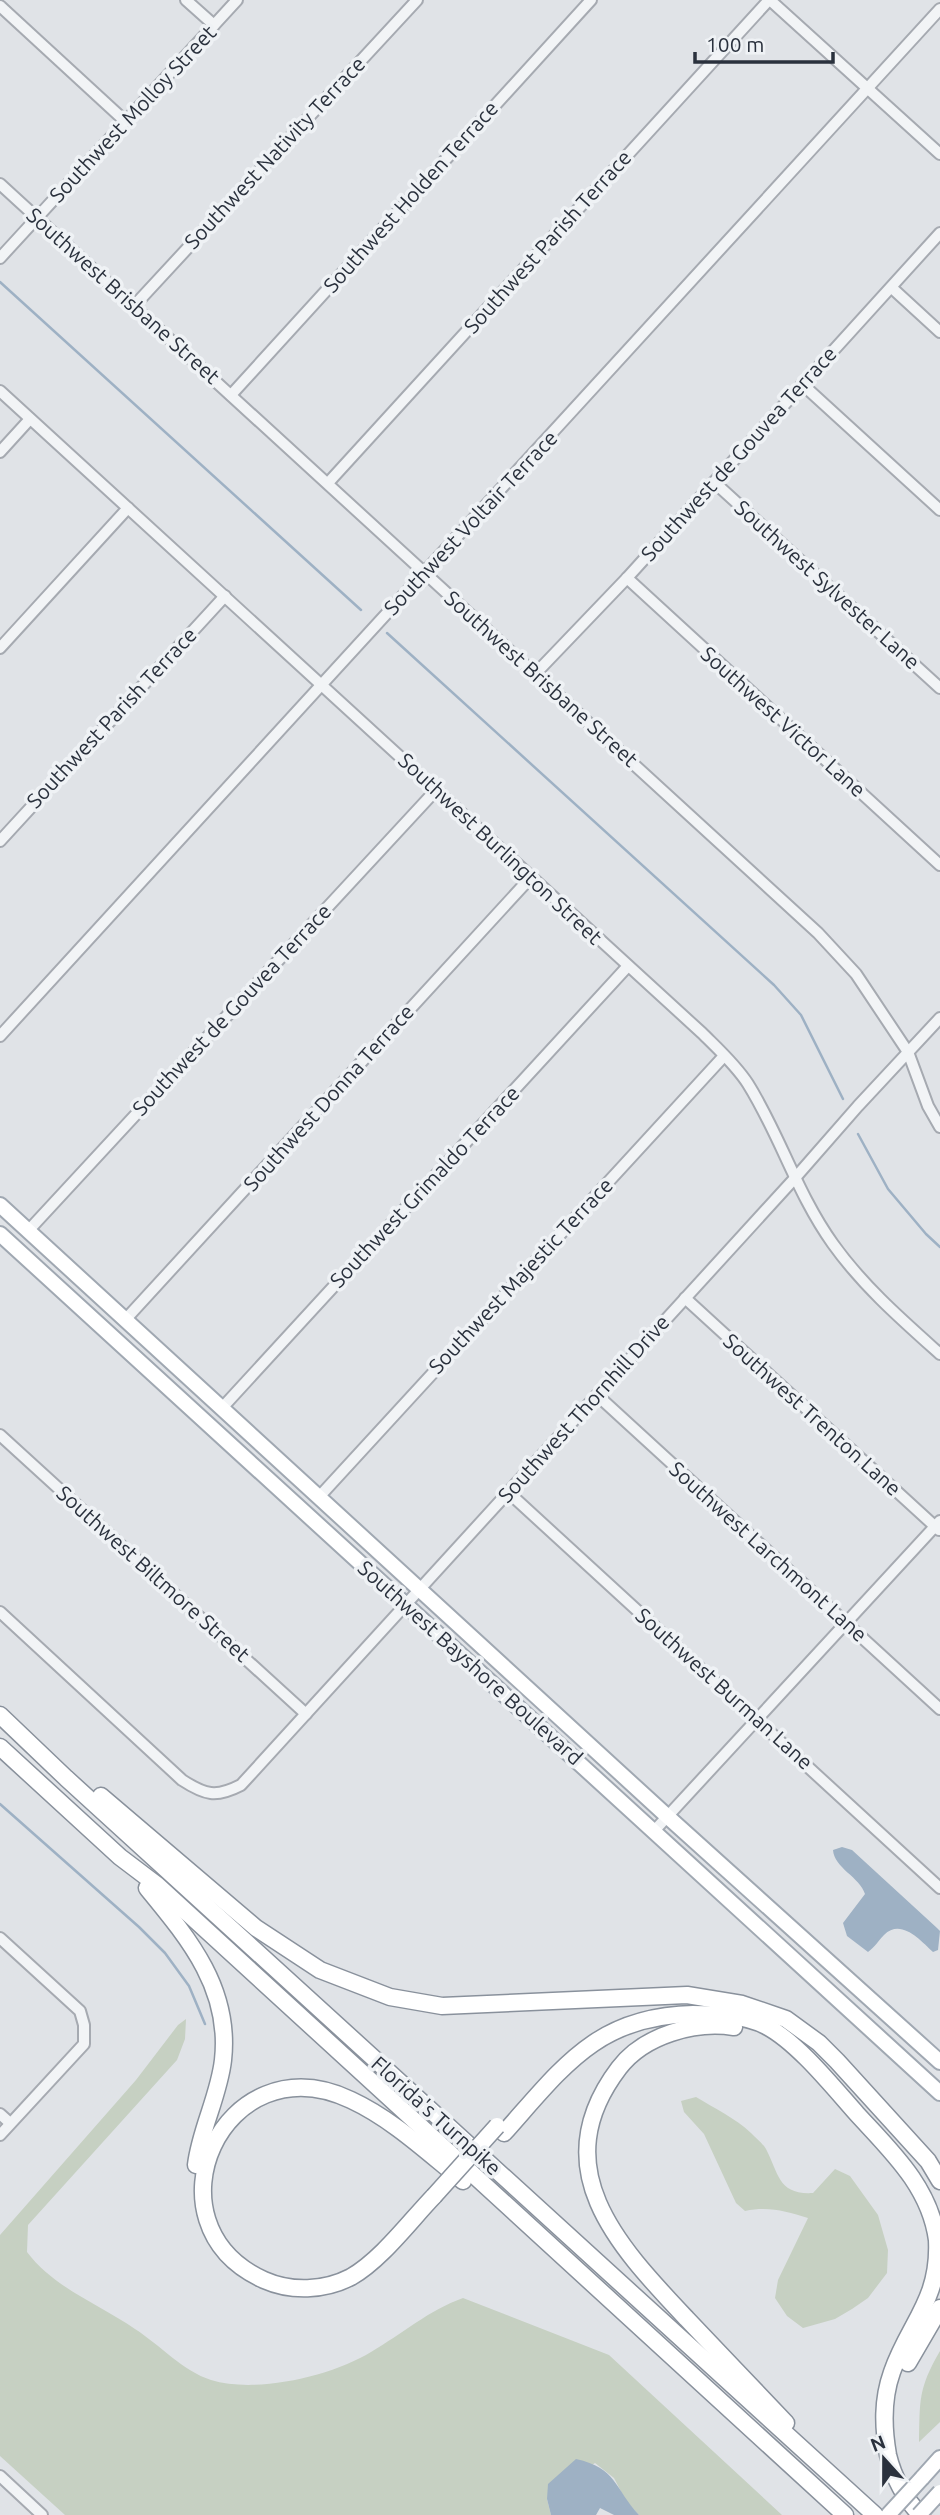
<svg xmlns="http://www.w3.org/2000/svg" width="940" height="2515" viewBox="0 0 940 2515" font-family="Ubuntu,sans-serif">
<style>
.green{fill:#c6d0c2}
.water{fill:#9eb1c4}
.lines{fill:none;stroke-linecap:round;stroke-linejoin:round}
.stream{stroke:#9eb1c4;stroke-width:2.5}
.minor-casing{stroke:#a6aab1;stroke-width:14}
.major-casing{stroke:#a0a8b2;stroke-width:18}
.highway-casing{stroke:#89919c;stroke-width:19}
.minor{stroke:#f2f4f6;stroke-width:10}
.major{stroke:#fff;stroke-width:14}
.highway{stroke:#fff;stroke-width:16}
.major-bridge-casing{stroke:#a0a8b2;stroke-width:18;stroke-linecap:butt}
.highway-bridge-casing{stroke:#89919c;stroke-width:19;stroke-linecap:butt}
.major-bridge{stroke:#fff;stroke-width:14}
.highway-bridge{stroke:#fff;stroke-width:16}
.labels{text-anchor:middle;stroke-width:7;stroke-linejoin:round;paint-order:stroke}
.street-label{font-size:21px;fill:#2a313d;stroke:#eff2f5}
</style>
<rect width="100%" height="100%" fill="#e0e3e7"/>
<!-- green -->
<g class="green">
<path d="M186 2019 185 2039 177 2060 28 2225 27 2252C54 2288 99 2304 135 2329 160 2345 183 2371 211 2380 256 2394 332 2376 371 2352 402 2334 429 2310 463 2298L609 2355 782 2515H639L626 2501 614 2478 595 2463 547 2499 551 2515H65L0 2456V2235L136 2080 178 2025Z"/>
<path d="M696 2097C714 2108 735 2118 751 2133 756 2138 763 2144 766 2149 779 2174 778 2195 813 2193L835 2169 850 2176 878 2215 888 2250 887 2273 868 2298 852 2309 835 2319 803 2328 787 2316 775 2298 778 2280 808 2218C786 2211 768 2206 745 2211L736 2203 704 2134 684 2112 681 2101Z"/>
<path d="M940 2351V2422L919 2442C920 2400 918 2389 940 2351Z"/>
</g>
<!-- water -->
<g class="water">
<path d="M842 1847 852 1850 937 1928 940 1931 938 1950 933 1952C920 1940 901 1918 884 1935 878 1941 875 1947 868 1952L847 1936 843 1923 865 1894C860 1877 834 1868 833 1850Z"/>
<path d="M576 2459C617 2468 614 2488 639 2515H614L600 2508 596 2515H551L547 2499 548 2484Z"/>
</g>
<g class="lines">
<!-- stream -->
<g class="stream">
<path d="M0 282 361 610"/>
<path d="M387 633 774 985 801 1015 843 1099"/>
<path d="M858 1134 888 1189 926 1234 940 1247"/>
<path d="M0 1804 139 1927 165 1953 189 1986 205 2024"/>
</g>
<!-- minor casing -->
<g class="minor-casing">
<g id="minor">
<path d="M186 0 214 25"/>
<path d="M770 0 940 154"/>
<path d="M0 6 125 121"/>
<path d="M0 184 818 933 856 974 908 1052 928 1106 940 1127"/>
<path d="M0 258 237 0"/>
<path d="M892 288 940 332"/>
<path d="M134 306 417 0"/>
<path d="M802 384 940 510"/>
<path d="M0 391 702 1033C717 1048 736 1065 748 1084 780 1135 797 1194 833 1244 863 1286 902 1320 940 1354"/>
<path d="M231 395 591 0"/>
<path d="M0 452 30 419"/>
<path d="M714 482 940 688"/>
<path d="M328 483 769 0"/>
<path d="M627 578 940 865"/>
<path d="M0 648 128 508"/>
<path d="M536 673 627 578 940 233"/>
<path d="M0 841 225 596"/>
<path d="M0 1036 940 9"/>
<path d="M28 1231 436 790"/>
<path d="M685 1298 939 1530"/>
<path d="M125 1320 532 876"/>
<path d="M597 1395 940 1709"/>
<path d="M222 1408 628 966"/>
<path d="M0 1435 306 1714"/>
<path d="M508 1492 940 1888"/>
<path d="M319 1497 724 1056"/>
<path d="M0 1612 182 1780C205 1795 216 1798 241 1785L795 1178 858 1106 940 1018"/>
<path d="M654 1831 940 1521"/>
<path d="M0 1938 80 2011 84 2025V2044L0 2135"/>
<path d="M0 2114 10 2123"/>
<path d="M0 2476 42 2515"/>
</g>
</g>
<!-- major casing -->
<g class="major-casing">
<g id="major">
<path d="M0 1205 668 1817 940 2062"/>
<path d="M0 1234 940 2093"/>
<path d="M922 2478 940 2458"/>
</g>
</g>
<!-- highway casing -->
<g class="highway-casing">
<g id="highway">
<path d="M0 1715 66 1778 875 2515"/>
<path d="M0 1747 120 1857 157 1885 845 2515"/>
<path d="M101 1796 256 1928 320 1970 390 1997 442 2006 687 1995 742 2004 786 2019 819 2043 837 2061 928 2161 940 2181"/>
<path d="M147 1888C189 1939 231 1989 223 2060 219 2096 200 2130 196 2165"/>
<path d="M734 2027C695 2021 644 2035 619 2068 543 2168 618 2246 687 2319 720 2354 753 2388 786 2423"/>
<path d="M504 2133C563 2067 597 2016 693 2014 716 2014 745 2015 766 2026 797 2042 833 2087 857 2114 891 2151 930 2187 937 2240 940 2300 909 2323 892 2372 882 2400 883 2427 888 2455 893 2476 905 2500 921 2515"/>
<path d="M434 2196C410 2221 381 2260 351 2277 324 2291 291 2292 264 2280 140 2224 223 2039 351 2100 392 2119 427 2152 463 2181"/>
<path d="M908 2363 940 2308"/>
</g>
</g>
<!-- minor -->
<use href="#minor" class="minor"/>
<!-- major -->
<use href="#major" class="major"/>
<!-- highway -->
<use href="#highway" class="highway"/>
<!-- major-bridge casing -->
<g class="major-bridge-casing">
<g id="major-bridge">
<path d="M888 2515 922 2478"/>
<path d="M919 2515 940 2492"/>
</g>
</g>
<!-- highway-bridge casing -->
<g class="highway-bridge-casing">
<path id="highway-bridge" d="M434 2196 497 2126"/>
</g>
<!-- major-bridge -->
<use href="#major-bridge" class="major-bridge"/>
<!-- highway-bridge -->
<use href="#highway-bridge" class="highway-bridge"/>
</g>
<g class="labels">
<!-- street labels -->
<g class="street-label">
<text transform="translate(133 114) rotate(-47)" y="7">Southwest Molloy Street</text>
<text transform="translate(275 153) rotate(-47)" y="7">Southwest Nativity Terrace</text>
<text transform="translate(411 197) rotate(-48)" y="7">Southwest Holden Terrace</text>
<text transform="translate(548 242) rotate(-48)" y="7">Southwest Parish Terrace</text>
<text transform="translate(123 296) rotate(42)" y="7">Southwest Brisbane Street</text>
<text transform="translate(739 454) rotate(-48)" y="7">Southwest de Gouvea Terrace</text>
<text transform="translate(471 523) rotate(-47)" y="7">Southwest Voltair Terrace</text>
<text transform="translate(827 585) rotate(42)" y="7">Southwest Sylvester Lane</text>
<text transform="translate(541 679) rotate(42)" y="7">Southwest Brisbane Street</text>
<text transform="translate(112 718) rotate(-47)" y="7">Southwest Parish Terrace</text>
<text transform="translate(783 722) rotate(42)" y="7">Southwest Victor Lane</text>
<text transform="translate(500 849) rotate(43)" y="7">Southwest Burlington Street</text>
<text transform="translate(232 1010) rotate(-47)" y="7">Southwest de Gouvea Terrace</text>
<text transform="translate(329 1098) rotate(-48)" y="7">Southwest Donna Terrace</text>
<text transform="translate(425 1187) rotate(-47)" y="7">Southwest Grimaldo Terrace</text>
<text transform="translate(521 1276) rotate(-47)" y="7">Southwest Majestic Terrace</text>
<text transform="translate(584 1409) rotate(-48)" y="7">Southwest Thornhill Drive</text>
<text transform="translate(812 1415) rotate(42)" y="7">Southwest Trenton Lane</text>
<text transform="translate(768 1552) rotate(42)" y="7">Southwest Larchmont Lane</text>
<text transform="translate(153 1574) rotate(42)" y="7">Southwest Biltmore Street</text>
<text transform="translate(470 1663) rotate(42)" y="7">Southwest Bayshore Boulevard</text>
<text transform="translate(724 1689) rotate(42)" y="7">Southwest Burman Lane</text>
<text transform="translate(436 2116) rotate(42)" y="7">Florida's Turnpike</text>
</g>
</g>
<!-- north arrow -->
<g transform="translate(884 2459) rotate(339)" stroke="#eff2f5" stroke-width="5" paint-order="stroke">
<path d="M0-5L12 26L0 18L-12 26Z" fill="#2a313d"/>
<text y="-10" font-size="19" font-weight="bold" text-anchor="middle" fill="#2a313d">N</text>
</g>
<!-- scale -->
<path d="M695 52v10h138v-10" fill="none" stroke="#2a313d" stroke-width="3.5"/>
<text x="706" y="52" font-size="21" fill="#2a313d" stroke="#eff2f5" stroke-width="5" paint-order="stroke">100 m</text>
</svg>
